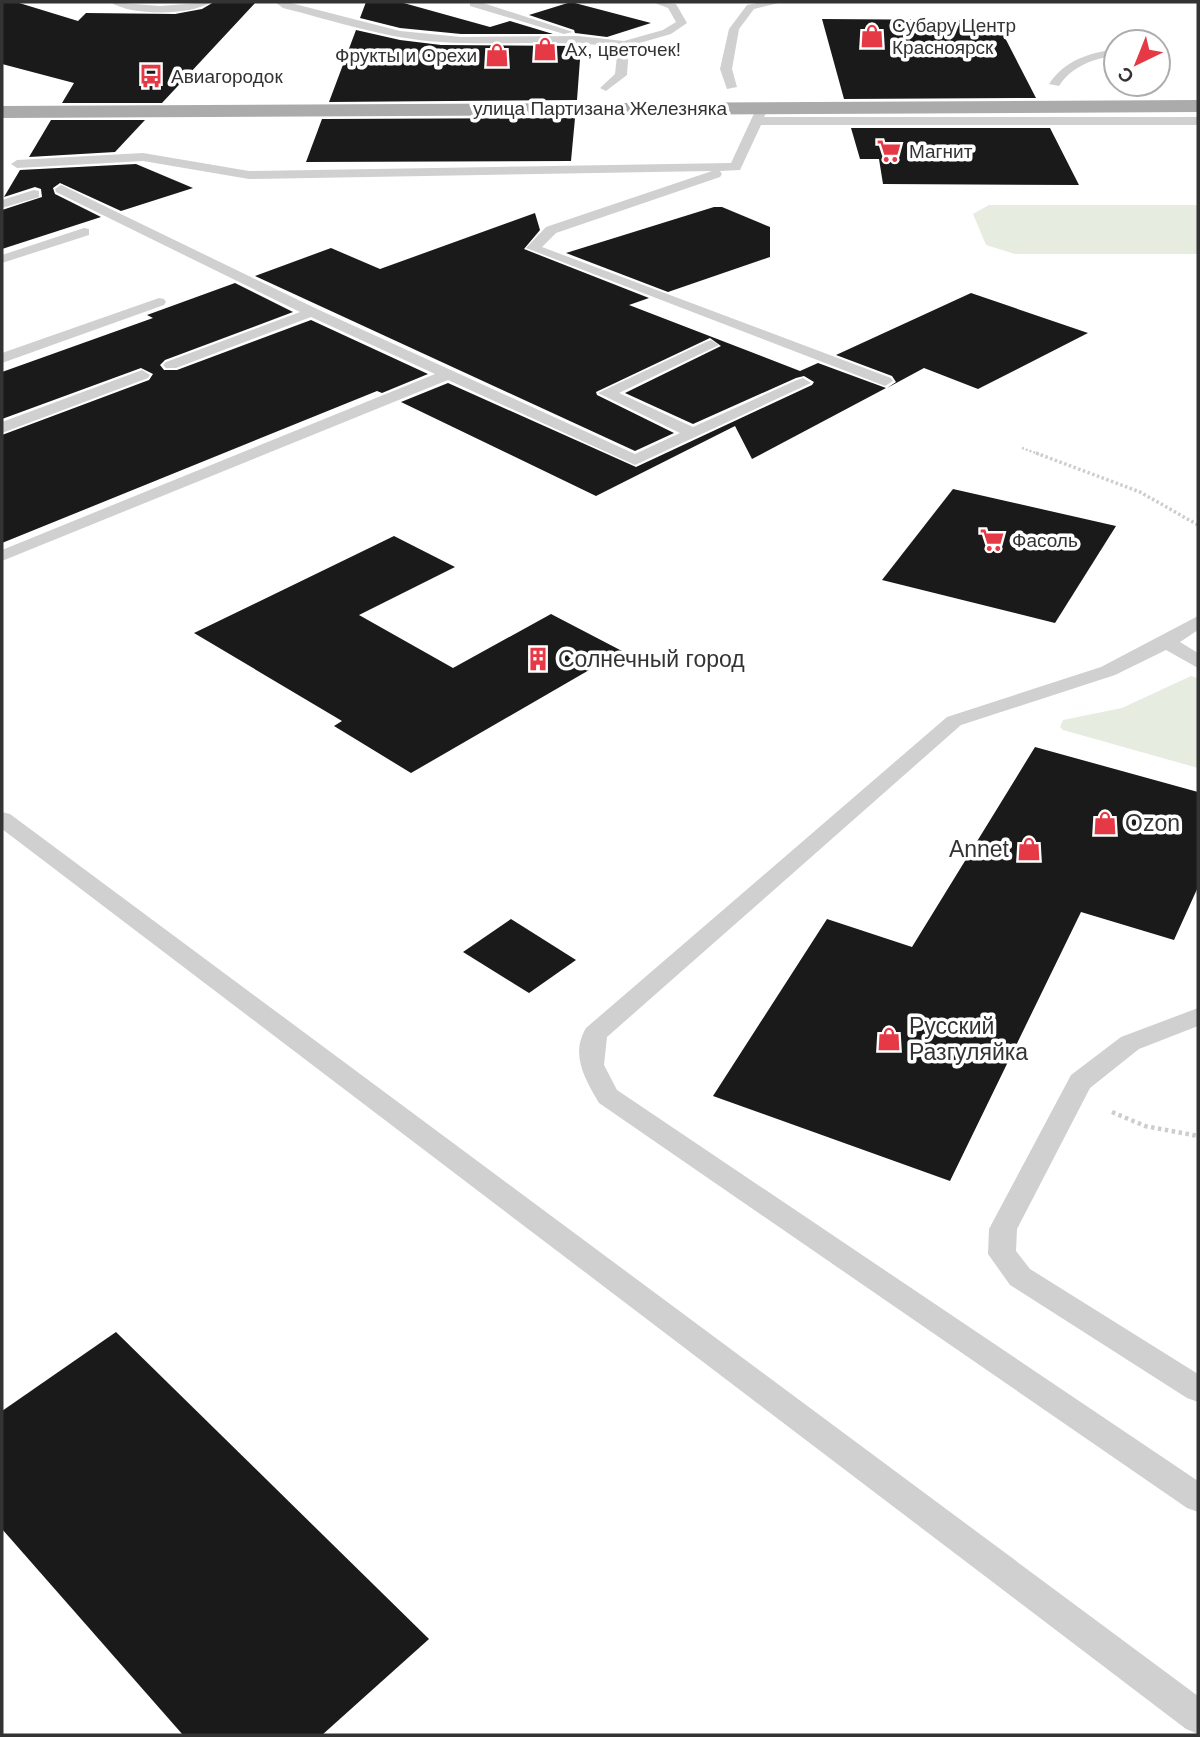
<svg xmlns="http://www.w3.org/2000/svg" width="1200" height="1737" viewBox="0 0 1200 1737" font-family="Arial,sans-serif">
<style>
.green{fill:#e6ecdf}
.building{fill:#1a1a1a}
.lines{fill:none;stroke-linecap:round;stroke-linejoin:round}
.path-far2{stroke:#cdcdcd;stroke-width:2.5;stroke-dasharray:2 2;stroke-linecap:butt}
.path-far1{stroke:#cdcdcd;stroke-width:3.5;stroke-dasharray:2.5 2.5;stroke-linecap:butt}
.path{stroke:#cdcdcd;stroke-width:4.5;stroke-dasharray:3.5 3.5;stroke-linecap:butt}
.service{fill:#d0d0d0;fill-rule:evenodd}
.primary{fill:#ababab;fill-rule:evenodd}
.labels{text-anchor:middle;stroke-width:7;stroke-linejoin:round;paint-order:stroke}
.far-poi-label{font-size:19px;fill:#333;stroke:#fff;text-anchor:start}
.far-street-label{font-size:19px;fill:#333;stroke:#fff}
.poi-label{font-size:23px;fill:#333;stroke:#fff;text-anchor:start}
</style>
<rect width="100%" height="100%" fill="#fff"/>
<!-- green -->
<g class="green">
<path d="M989 205H1198V254H1015L986 245 973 214Z"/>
<path d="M1191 676 1198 678V768L1063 730 1060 727 1063 720 1122 708Z"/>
</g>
<!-- building -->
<g class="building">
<path d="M2 2H16L78 21 86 13 175 14 202 9 214 2H256L162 103H62L74 83 2 64Z"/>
<path d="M366 2H400L490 27 510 21 553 34H461L400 28 360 18Z"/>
<path d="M571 2 651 23 607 37 575 33 574 30 529 15Z"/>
<path d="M822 19 963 20 968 31 1002 32 1036 98 844 99Z"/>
<path d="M356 30 400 40 441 45 581 46 577 100 329 102Z"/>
<path d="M575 118 571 161 306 162 322 119Z"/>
<path d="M51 120H145L115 152 29 157Z"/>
<path d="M851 128H1050L1079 185 883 184 879 159H860Z"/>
<path d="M136 164 193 188 121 211 60 183 53 188 55 194 101 217 2 249V210L42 197 41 189 35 187 4 197 20 170Z"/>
<path d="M714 207H722L770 227V257L668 292 566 253Z"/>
<path d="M535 213 540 230 524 249 649 298 629 305 800 371 818 363 886 388 752 459 735 426 596 496 401 402 448 383 636 467 812 385 814 382 804 376 796 378 693 424 625 393 721 346 710 338 596 392 597 395 674 433 635 451 255 276 331 248 380 269Z"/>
<path d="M235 283 293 312 165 360 160 365 164 370H177L311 320 428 374 382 393 377 391 2 543V435L149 380 153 374 141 368 2 419V372L153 318 147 315Z"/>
<path d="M971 293 1088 333 978 389 924 368 887 388 896 382 892 376 836 355Z"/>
<path d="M953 489 1116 526 1055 623 882 580Z"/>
<path d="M394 536 455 567 359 615 453 668 551 614 622 651 411 773 334 726 342 721 194 633Z"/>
<path d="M1035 747 1198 792V887L1174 940 1081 912 950 1181 713 1096 827 919 912 947Z"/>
<path d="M511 919 576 960 529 993 463 952Z"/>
<path d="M116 1332 429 1639 322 1735H183L2 1529V1411Z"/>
</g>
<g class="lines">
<!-- path-far2 -->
<path class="path-far2" d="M1022 448 1041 455"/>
<!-- path-far1 -->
<path class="path-far1" d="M1036 453 1140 492 1198 525"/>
<!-- path -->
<path class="path" d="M1112 1112 1145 1126 1198 1136"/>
<!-- service -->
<g class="service">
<path d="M110 2 160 6 211 2C190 16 131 16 110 2Z"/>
<path d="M275 2H287L400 31 461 37 578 36 624 41 663 30 676 22 668 8 652 2 676 4 687 23 671 34 629 46 627 75 606 91 600 88 615 74 618 47C559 39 500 46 441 42 387 39 335 21 283 8Z"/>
<path d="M470 2H480L573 32 564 34 470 6Z"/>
<path d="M763 2H783L754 9 739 29 732 69 737 87 727 89 720 69 729 29 747 5Z"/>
<path d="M1116 49V55C1093 59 1072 66 1059 86L1049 84C1065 60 1089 53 1116 49Z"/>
<path d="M763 103 769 107 764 117H1198V125H761L740 170 720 171 722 174 720 177 556 233 542 247 891 378 893 381 885 386 526 248 546 227 712 171 249 179 143 161 17 168 11 164 17 160 143 153 249 171 731 163 757 107Z"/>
<path d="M61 185 317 309 635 454 680 433 598 393 706 342 711 340 719 345 619 393 693 427 797 380 803 378 811 383 635 465 448 380 2 561V550L435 374 311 317 176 368H166L163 365 166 362 300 312 56 192 55 189Z"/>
<path d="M34 190 39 191V197L2 208V200Z"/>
<path d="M84 228 89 229V235L2 263V255Z"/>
<path d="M159 298 164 299 166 302 164 305 2 363V353Z"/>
<path d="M142 370 150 375 148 378 2 433V422Z"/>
<path d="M1198 616V630L1180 642 1198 653V668L1166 650 1115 675 961 725 607 1037 604 1065 617 1090 1198 1481V1512L1187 1508 599 1103C585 1079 570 1055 586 1028L947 717 1101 667Z"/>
<path d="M2 812 10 814 1198 1696V1734L1186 1729 2 829Z"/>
<path d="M1198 1008V1026L1139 1049 1090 1088 1017 1229 1016 1251 1030 1269 1198 1374V1402L1187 1398 1010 1285 988 1254 989 1229 1071 1075 1121 1037Z"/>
</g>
<!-- primary -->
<path class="primary" d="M1198 100V112L2 118V106Z"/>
</g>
<!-- icons -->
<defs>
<g id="shop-bare" transform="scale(1.89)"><path d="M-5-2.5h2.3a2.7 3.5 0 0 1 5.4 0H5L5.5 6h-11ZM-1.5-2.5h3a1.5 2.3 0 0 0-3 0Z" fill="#e63946" stroke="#fff" stroke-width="2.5" paint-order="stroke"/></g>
<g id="bus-bare" transform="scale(1.89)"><path d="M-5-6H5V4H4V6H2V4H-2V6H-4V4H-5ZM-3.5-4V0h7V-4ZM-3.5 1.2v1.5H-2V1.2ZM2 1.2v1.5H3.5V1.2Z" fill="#e63946" stroke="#fff" stroke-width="2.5" paint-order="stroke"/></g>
<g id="supermarket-bare" transform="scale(1.89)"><path d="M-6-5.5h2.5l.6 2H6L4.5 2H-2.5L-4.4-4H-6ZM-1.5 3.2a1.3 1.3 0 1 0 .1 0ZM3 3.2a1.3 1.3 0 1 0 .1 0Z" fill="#e63946" stroke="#fff" stroke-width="2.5" paint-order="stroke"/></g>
<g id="building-bare" transform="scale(1.89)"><path d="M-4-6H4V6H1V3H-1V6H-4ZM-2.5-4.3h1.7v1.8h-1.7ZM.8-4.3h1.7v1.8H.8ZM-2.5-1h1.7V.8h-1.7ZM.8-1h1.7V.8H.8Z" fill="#e63946" stroke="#fff" stroke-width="2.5" paint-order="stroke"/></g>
</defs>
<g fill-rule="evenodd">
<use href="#shop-bare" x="872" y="36"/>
<use href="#shop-bare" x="545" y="49"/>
<use href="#shop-bare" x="497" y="55"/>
<use href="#bus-bare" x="151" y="76"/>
<use href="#supermarket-bare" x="889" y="151"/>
<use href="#supermarket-bare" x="992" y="540"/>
<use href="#building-bare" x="538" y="659"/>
<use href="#shop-bare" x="1105" y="823"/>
<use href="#shop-bare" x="1029" y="849"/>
<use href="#shop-bare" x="889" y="1039"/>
</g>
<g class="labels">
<!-- far-poi labels -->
<g class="far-poi-label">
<text x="892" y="32">Субару Центр<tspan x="892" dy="22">Красноярск</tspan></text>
<text x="565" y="56">Ах, цветочек!</text>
<text x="477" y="62" text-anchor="end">Фрукты и Орехи</text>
<text x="171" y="83">Авиагородок</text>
<text x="909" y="158">Магнит</text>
<text x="1012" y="547">Фасоль</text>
</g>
<!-- far-street labels -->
<g class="far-street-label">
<text x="600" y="115">улица Партизана Железняка</text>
</g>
<!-- poi labels -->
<g class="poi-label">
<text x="558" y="667">Солнечный город</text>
<text x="1125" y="831">Ozon</text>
<text x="1009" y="857" text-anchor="end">Annet</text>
<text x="909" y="1034">Русский<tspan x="909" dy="26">Разгуляйка</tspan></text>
</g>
</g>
<!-- border -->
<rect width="1200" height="1737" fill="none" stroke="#333333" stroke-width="7"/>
<!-- north arrow -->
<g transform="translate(1137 63) rotate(223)"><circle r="33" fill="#ffffff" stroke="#adadad" stroke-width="2"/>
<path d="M0-5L12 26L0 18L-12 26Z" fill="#e63946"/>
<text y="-10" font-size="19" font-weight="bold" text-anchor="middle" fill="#333333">С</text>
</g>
</svg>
